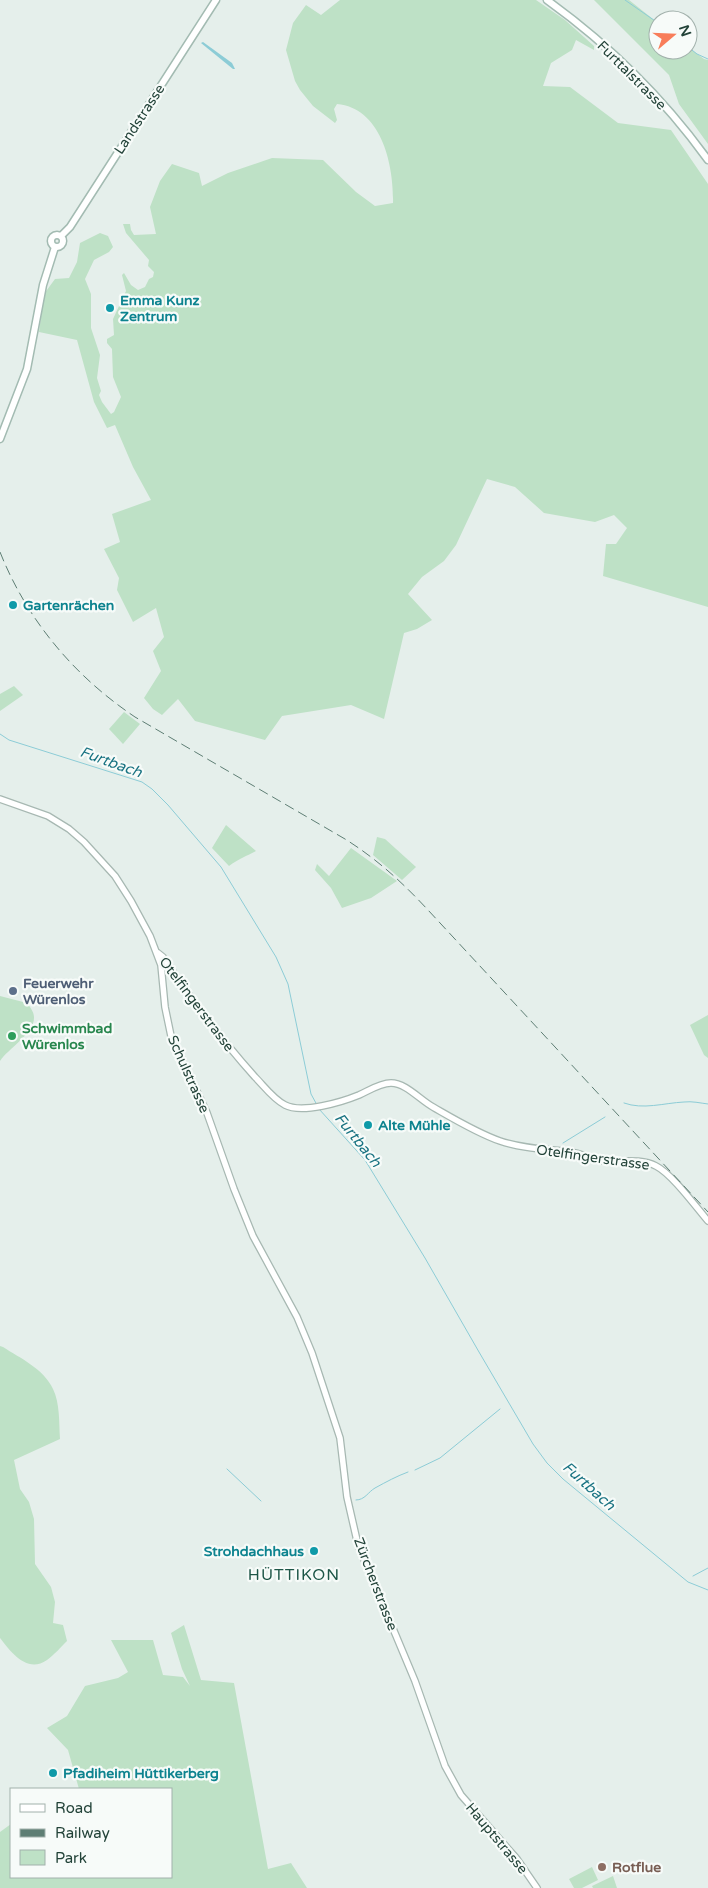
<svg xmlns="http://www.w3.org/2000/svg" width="708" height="1888" viewBox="0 0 708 1888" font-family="'Varela Round',sans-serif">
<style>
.green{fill:#bee1c6}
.water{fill:#8cccd6}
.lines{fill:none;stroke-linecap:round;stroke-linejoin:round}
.stream{stroke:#8cccd6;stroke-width:1}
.tertiary-casing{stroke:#a7b8b2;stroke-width:8}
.secondary-casing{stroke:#a3bbb2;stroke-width:9}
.tertiary{stroke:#fff;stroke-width:5.5}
.secondary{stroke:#fff;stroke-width:6}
.rail{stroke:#5e7e74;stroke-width:1;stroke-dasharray:10 5;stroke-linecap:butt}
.culture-dot{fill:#0f9aa8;stroke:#f7fbf9;stroke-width:2}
.service-dot{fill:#5c6f8a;stroke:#f7fbf9;stroke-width:2}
.leisure-dot{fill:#2e9e5b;stroke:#f7fbf9;stroke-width:2}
.education-dot{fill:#8d6e63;stroke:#f7fbf9;stroke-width:2}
.labels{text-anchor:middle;stroke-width:4.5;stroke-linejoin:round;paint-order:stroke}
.street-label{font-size:14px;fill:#234339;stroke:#f7fbf9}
.culture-label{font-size:14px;font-weight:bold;fill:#0d838f;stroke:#f7fbf9;text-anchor:start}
.service-label{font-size:14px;font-weight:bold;fill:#4e5e75;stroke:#f7fbf9;text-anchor:start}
.leisure-label{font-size:14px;font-weight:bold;fill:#27864d;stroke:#f7fbf9;text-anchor:start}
.education-label{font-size:14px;font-weight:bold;fill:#785e54;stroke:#f7fbf9;text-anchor:start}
.water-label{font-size:15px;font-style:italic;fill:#197382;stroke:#f7fbf9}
.quarter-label{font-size:16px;letter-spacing:1px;fill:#1d5647;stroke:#f7fbf9}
</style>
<rect width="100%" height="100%" fill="#e5efeb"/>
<!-- green -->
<g class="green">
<path d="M340 0H536L565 20 594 46V50L576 40 572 50 551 63 543 86 570 87 618 123 671 130 708 184V607L603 576 606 544H616L627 528 614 515 595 522 544 513 515 487 487 479 456 545 444 561 422 577 408 594 432 620 417 629 404 633 384 719 351 705 282 716 265 740 195 721 178 699 162 715 153 709 144 698 161 671 153 651 164 637 156 608 133 622 117 590 119 578 104 549 120 542 112 514 151 500 133 467 115 425 107 428 94 402 77 340 39 332 44 294 55 279 69 278 77 262 80 243 100 233 108 236 113 247 109 252 94 260 85 279 91 294V328L100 355 97 378 101 391 99 395 102 402 111 414 114 412 121 397 113 377 112 349 107 343V339L114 335 113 319 126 291 122 275 124 273 131 285 138 290 145 287 149 279 153 277 154 272 148 266 149 260 126 233 123 224H130L131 230 134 235 156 234 150 207 160 181 172 164 199 173 202 186 228 173 272 158 323 160 356 192 375 206 393 203C394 166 382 108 337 104L334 109 337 120 335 123 313 106 300 90 295 81 286 50 293 23 306 5 321 15Z"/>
<path d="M594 0H629L658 23V50H688V47L704 59 708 60V144L679 104 669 75Z"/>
<path d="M14 686 23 695 0 711V694Z"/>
<path d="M124 712 140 724 123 744 109 729Z"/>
<path d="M226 825 256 851C247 856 238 859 229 866L212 848Z"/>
<path d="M377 837 385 839 416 867 402 880 373 855Z"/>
<path d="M351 848 397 881 371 898 342 908 331 888 315 870 317 864 329 876Z"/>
<path d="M0 996 27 1003C30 1007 34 1012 34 1017 35 1033 8 1049 0 1061Z"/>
<path d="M708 1015V1058L704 1055 690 1025Z"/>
<path d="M0 1346 3 1347C20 1358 44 1369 53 1389 60 1403 59 1423 60 1439L14 1460 20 1489 29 1502 34 1519 35 1564 51 1587 55 1602 53 1623 63 1625 67 1641C61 1647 54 1655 47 1660 27 1674 11 1652 0 1638Z"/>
<path d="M184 1625 201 1680 234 1683 268 1869 291 1863 307 1888H0V1832L11 1824V1877H171V1789H79L68 1750 47 1728 67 1716 85 1686 118 1678 128 1672 111 1640H153L163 1675 183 1677 190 1686 182 1669 171 1633Z"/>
<path d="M592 1867 598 1880 582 1888H574L569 1879Z"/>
<path d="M613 1876 617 1888H593L592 1886Z"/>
</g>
<!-- water -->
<path class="water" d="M203 42 232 63 235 69H233L201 43Z"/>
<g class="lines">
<!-- stream -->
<g class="stream">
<path d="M625 0 658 23"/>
<path d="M688 47 697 54 708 59"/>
<path d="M0 734 9 740 142 782 152 789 168 805 221 867 276 957 288 984 311 1094 317 1105"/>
<path d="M624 1103C643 1110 664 1103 684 1102 692 1101 700 1103 708 1104"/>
<path d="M319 1109 365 1160 425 1258 479 1352 533 1444 547 1463 563 1479 688 1582 708 1590"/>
<path d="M563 1143 605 1117"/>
<path d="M227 1469 261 1501"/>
<path d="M415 1470 440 1458 500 1409"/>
<path d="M356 1500C365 1500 368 1492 375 1488 386 1482 397 1476 408 1472"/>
<path d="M693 1576 708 1568"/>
</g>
<!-- tertiary casing -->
<g class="tertiary-casing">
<g id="tertiary">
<path d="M0 799 48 816 69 829 84 842 115 876 131 901 150 936 161 965 165 1007 171 1036 207 1113 234 1189 253 1236 297 1317 312 1353 340 1438 347 1497 358 1545 415 1681 445 1766 461 1795 517 1859 537 1888"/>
<path d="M158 953 163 957C191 999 221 1039 255 1077 264 1086 273 1099 285 1105 302 1114 342 1102 359 1095 368 1091 380 1083 391 1083 406 1083 420 1100 433 1107 454 1119 477 1133 500 1141 524 1149 547 1149 571 1152 582 1154 593 1160 604 1161 620 1162 641 1158 656 1166 672 1174 696 1207 708 1221"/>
</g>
</g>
<!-- secondary casing -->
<g class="secondary-casing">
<g id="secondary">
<path d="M547 0C608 44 664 99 708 160"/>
<circle cx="57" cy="241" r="6"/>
<path d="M61 236 70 227 216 0"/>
<path d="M0 439 27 369 43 285 55 247"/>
</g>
</g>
<!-- tertiary -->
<use href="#tertiary" class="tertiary"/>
<!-- secondary -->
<use href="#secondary" class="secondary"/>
<!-- rail -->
<path class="rail" d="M0 552C27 620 74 676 135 717L345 839C377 859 403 883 428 910L708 1212"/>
</g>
<!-- markers -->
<g class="culture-dot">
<circle cx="110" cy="308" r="5"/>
<circle cx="13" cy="605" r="5"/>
<circle cx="368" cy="1125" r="5"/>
<circle cx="314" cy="1551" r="5"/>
<circle cx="53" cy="1773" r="5"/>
</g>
<circle class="service-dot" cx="13" cy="991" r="5"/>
<circle class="leisure-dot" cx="12" cy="1036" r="5"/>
<circle class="education-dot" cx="602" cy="1867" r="5"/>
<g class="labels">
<!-- street labels -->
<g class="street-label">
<text transform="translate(632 75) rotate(45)" y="5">Furttalstrasse</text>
<text transform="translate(139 119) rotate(-57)" y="5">Landstrasse</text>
<text transform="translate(197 1004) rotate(53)" y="5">Otelfingerstrasse</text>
<text transform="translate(189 1074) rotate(66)" y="5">Schulstrasse</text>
<text transform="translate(593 1157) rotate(8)" y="5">Otelfingerstrasse</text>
<text transform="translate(376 1584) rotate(69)" y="5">Zürcherstrasse</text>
<text transform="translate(497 1838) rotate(50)" y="5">Hauptstrasse</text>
</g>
<!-- culture labels -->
<g class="culture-label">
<text x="120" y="305">Emma Kunz<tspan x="120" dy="16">Zentrum</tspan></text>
<text x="23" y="610">Gartenrächen</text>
<text x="378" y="1130">Alte Mühle</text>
<text x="304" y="1556" text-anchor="end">Strohdachhaus</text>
<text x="63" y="1778">Pfadiheim Hüttikerberg</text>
</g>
<!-- service labels -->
<g class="service-label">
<text x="23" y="988">Feuerwehr<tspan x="23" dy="16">Würenlos</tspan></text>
</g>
<!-- leisure labels -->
<g class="leisure-label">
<text x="22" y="1033">Schwimmbad<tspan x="22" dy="16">Würenlos</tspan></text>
</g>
<!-- education labels -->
<g class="education-label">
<text x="612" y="1872">Rotflue</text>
</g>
<!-- water labels -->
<g class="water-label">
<text transform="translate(111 762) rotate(20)" y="5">Furtbach</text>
<text transform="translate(358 1140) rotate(51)" y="5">Furtbach</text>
<text transform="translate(589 1486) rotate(42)" y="5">Furtbach</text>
</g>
<!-- quarter labels -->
<g class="quarter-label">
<text x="294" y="1580">HÜTTIKON</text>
</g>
</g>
<!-- legend -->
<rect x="10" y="1788" width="162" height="90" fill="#f7fbf9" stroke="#a2b1ac"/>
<rect x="20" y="1804" width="25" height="8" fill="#ffffff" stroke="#a2b1ac"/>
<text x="55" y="1813" font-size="15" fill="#234339">Road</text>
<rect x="20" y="1829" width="25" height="8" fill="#5e7e74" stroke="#a2b1ac"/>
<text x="55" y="1838" font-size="15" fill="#234339">Railway</text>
<rect x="20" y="1850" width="25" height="15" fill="#bee1c6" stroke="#a2b1ac"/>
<text x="55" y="1863" font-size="15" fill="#234339">Park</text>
<!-- north arrow -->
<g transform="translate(673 35) rotate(71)"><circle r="24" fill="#f7fbf9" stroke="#a2b1ac"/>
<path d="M0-4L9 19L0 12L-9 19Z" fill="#f87d5a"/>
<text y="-8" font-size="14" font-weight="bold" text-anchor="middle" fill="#234339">N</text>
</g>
</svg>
